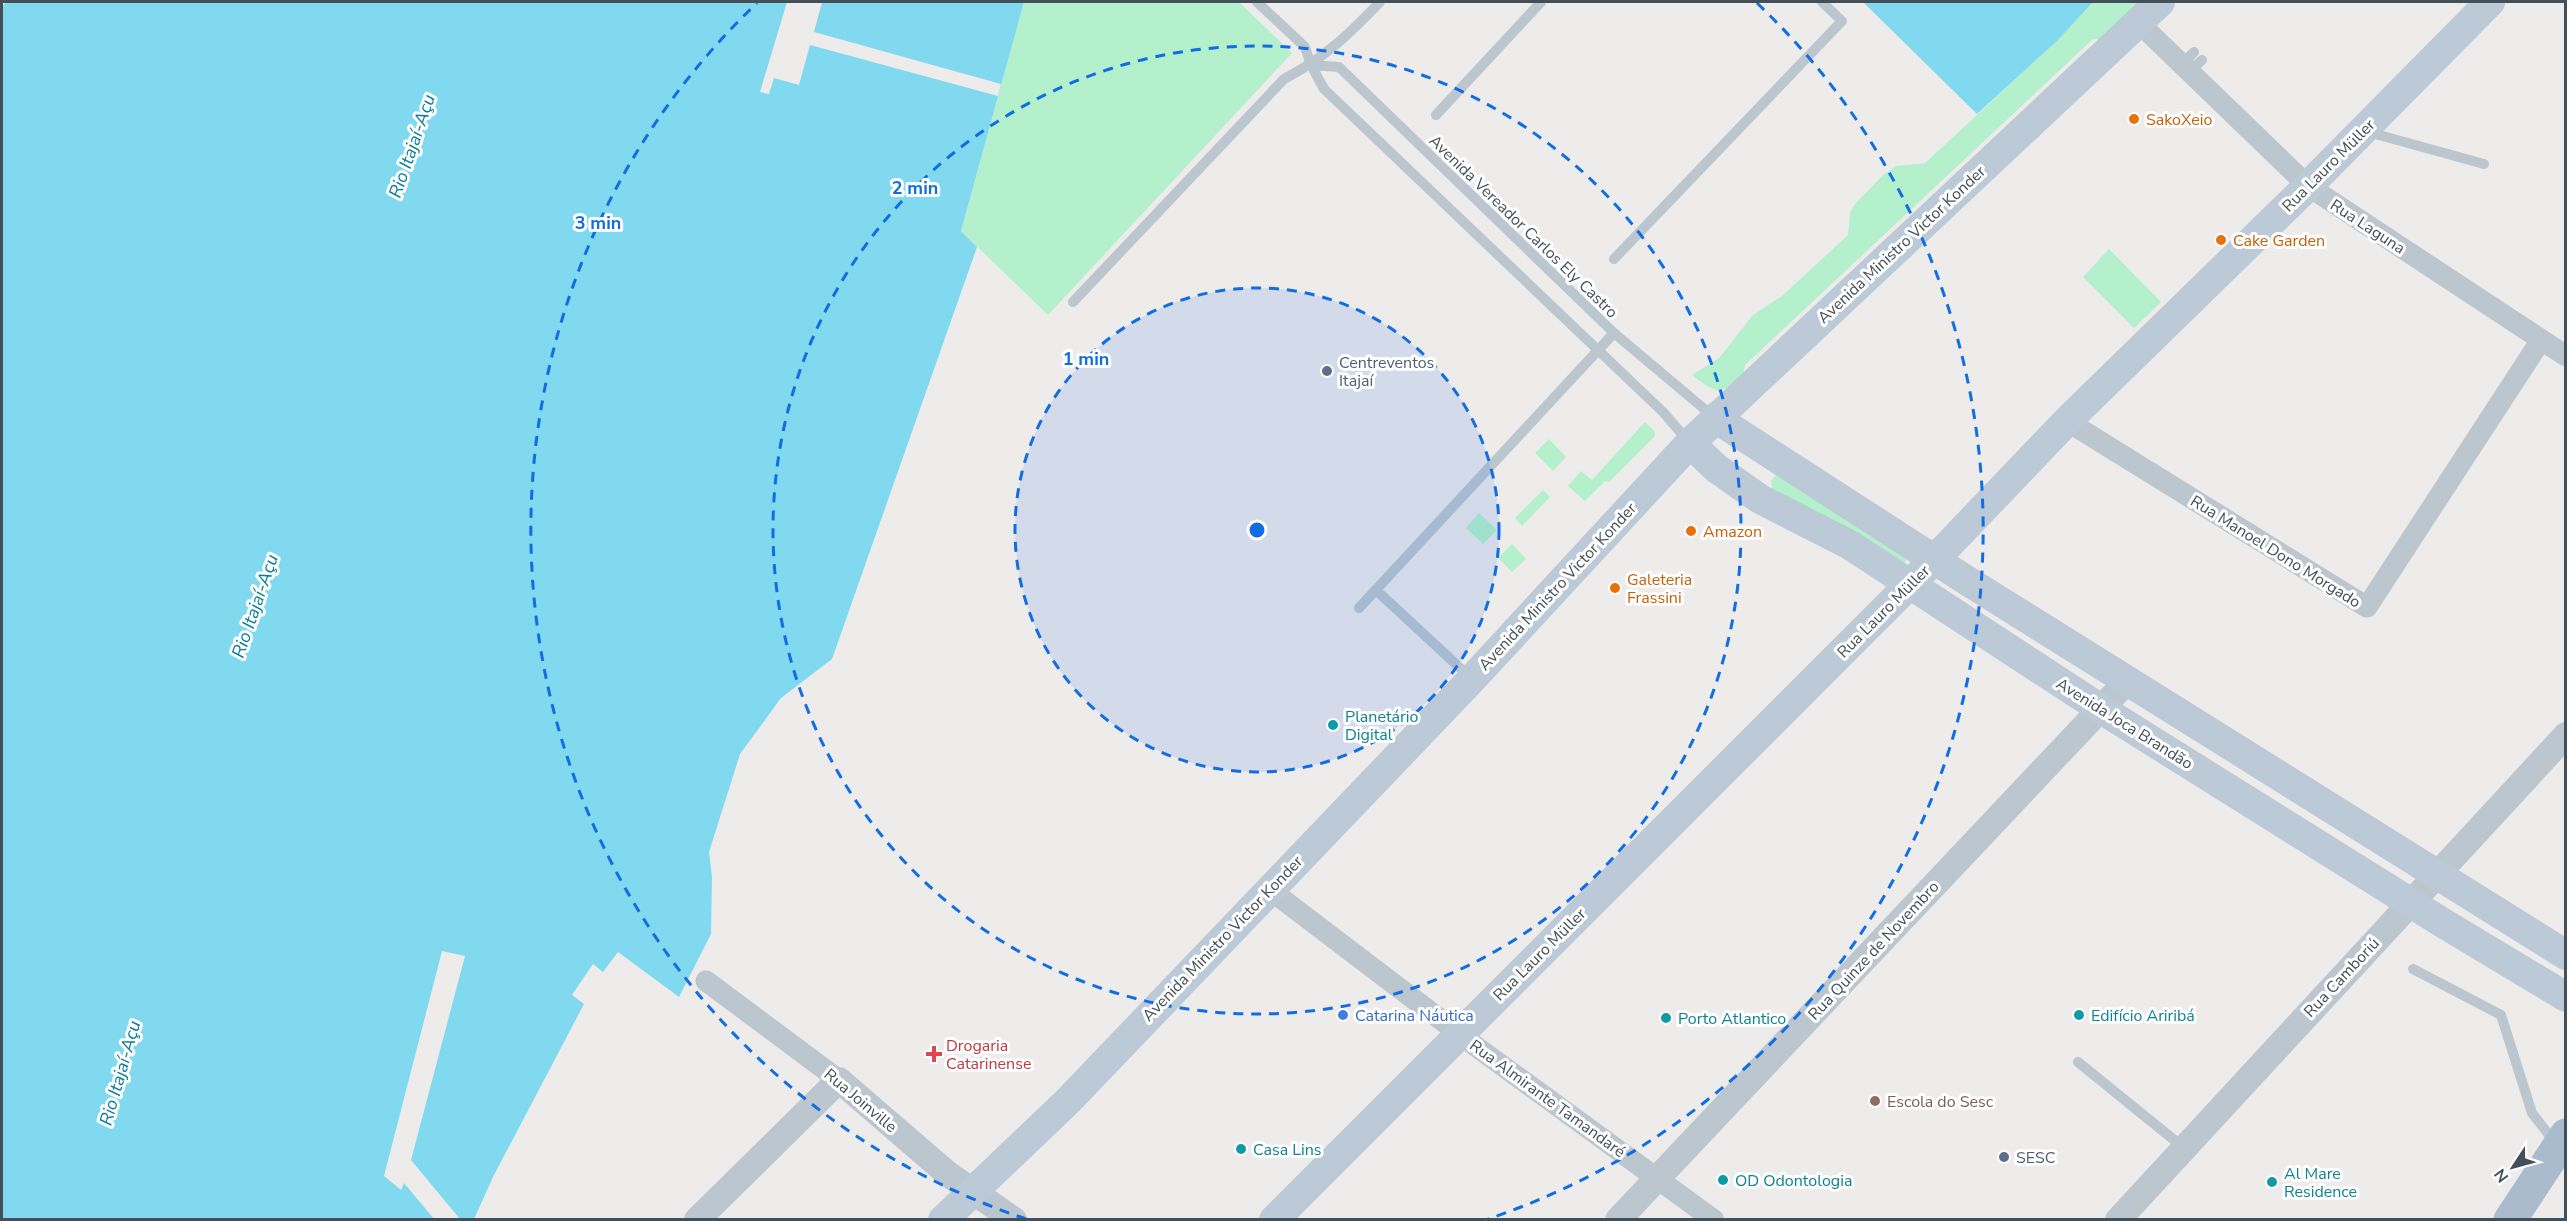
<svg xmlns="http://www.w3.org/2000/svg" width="2567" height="1221" viewBox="0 0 2567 1221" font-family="'Nunito Sans',sans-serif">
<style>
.green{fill:#b5f0cc}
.water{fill:#80d9ef}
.pier{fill:#eeebeb}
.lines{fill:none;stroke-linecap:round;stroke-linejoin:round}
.service{stroke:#bbc6cf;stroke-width:10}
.minor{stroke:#bbc6cf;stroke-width:21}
.tertiary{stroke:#bbc6cf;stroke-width:26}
.secondary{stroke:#bcc9d6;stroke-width:30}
.primary{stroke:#a9bbcc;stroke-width:33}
.ring{fill:none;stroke:#106de3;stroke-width:3;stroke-dasharray:10 8}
.food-dot{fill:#e8710a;stroke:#fff;stroke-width:2}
.service-dot{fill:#5c6f8a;stroke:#fff;stroke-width:2}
.culture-dot{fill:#0f9aa8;stroke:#fff;stroke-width:2}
.shop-dot{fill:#3f7fe0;stroke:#fff;stroke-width:2}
.health-dot{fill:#e0444e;stroke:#fff;stroke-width:2}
.education-dot{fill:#8d6e63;stroke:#fff;stroke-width:2}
.labels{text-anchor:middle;stroke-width:6;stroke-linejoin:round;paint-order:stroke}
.food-label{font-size:16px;fill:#c56008;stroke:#fff;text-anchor:start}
.street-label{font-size:16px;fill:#434f59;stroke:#fff}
.service-label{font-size:16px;fill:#4e5e75;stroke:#fff;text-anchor:start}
.culture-label{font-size:16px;fill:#0d838f;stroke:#fff;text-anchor:start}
.shop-label{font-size:16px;fill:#366cbe;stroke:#fff;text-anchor:start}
.health-label{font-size:16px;fill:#be3a42;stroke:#fff;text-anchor:start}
.education-label{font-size:16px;fill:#785e54;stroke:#fff;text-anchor:start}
.water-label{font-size:18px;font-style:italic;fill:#077c9b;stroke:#fff}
.centre{fill:#106de3;stroke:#fff;stroke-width:3}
.ring-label{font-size:18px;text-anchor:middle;font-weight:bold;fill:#106de3;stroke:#fff;stroke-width:6;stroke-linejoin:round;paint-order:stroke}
</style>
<rect width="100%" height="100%" fill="#eeebeb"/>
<!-- green -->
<g class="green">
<path d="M1024 2H1239L1292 53 1048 315 961 231Z"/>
<path d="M2093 2H2142L2102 39H2093L1745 365 1743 375C1719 396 1717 394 1692 375L1719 358 1753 315 1782 296 1848 235 1850 213 1855 204 1883 175 1896 166 1925 163 2057 41Z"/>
<path d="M2109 249 2161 302 2134 328 2083 277Z"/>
<path d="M1645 422 1655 432V436L1609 482 1605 481 1585 501 1568 486 1581 471 1592 480Z"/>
<path d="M1549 439 1566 457 1553 471 1535 453Z"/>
<path d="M1778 473 1907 559 1906 561 1903 563 1773 493 1771 481Z"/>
<path d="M1543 490 1550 497 1522 526 1515 518Z"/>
<path d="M1479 513 1497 530 1483 544 1466 528Z"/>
<path d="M1512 544 1526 559 1512 572 1498 558Z"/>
</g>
<!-- water -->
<g class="water">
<path d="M5 2H1024L961 231 977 247 832 659 781 698 740 754 709 852 712 877 711 934 679 997 618 952 603 972 593 964 572 995 584 1004 494 1175 474 1219H2V4L4 5Z"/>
<path d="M1863 2H2093L2057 41 1977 114Z"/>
</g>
<!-- pier -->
<g class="pier">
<path d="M787 2H822L814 32 1001 84 998 96 810 45 799 85 774 78 769 94 760 92Z"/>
<path d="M442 951 465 956 411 1160 460 1219H434L404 1183 401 1190 384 1176Z"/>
</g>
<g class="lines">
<!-- service -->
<g class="service">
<path d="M1257 2 1305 47 1311 65 1324 89 1663 412 1689 442"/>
<path d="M1311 65 1339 67 1614 333 1715 418"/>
<path d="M2182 65 2194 52"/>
<path d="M2189 72 2202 60"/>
<path d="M1436 115 1541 2"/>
<path d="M2368 129 2379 135 2484 164"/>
<path d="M1614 259 1842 21 1822 2"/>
<path d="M1073 302 1284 79C1326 57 1348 35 1380 2"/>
<path d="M1376 590 1472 679"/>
<path d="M1359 608 1614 333"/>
<path d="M2413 969 2501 1015 2532 1113 2556 1144"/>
<path d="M2078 1062 2184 1148"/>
</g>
<!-- minor -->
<g class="minor">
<path d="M2138 22 2308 186 2566 356"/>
<path d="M2067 421 2367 607 2541 340"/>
<path d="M1269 889 1478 1048 1714 1220"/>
<path d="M706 981 839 1080"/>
</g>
<!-- tertiary -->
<g class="tertiary">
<path d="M697 1220 839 1080 948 1174 1014 1220"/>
<path d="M1618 1220 2127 681"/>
<path d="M2118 1220 2566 735"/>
</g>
<!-- secondary -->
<g class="secondary">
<path d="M1715 418 1966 580 2566 955"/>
<path d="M1690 443 1716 468 1760 499 1850 545 2101 709 2443 923 2566 997"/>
<path d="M943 1220 1067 1102 1472 679 1690 443 2160 2"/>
<path d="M1274 1220 1934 560 2067 421 2308 186 2490 2"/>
</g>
<!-- primary -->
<path class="primary" d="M2510 1220 2566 1135"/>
</g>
<!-- distance rings -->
<circle cx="1257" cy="530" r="242" fill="#106de3" fill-opacity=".12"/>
<g class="ring">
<circle cx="1257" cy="530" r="242"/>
<circle cx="1257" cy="530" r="484"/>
<path d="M1026 1219A727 727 0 0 1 757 3M1757 3A727 727 0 0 1 1488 1219"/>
</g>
<!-- markers -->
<g class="food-dot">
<circle cx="2134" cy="119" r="6"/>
<circle cx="2221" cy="240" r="6"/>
<circle cx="1691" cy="531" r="6"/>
<circle cx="1615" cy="588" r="6"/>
</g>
<g class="service-dot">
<circle cx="1327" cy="371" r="6"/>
<circle cx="2004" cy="1157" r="6"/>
</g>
<g class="culture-dot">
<circle cx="1333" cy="725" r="6"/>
<circle cx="2079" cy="1015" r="6"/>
<circle cx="1666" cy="1018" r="6"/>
<circle cx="1241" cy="1149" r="6"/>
<circle cx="1723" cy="1180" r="6"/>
<circle cx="2272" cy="1182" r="6"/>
</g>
<circle class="shop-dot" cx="1343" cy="1015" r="6"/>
<path class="health-dot" d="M931 1045h6v6h6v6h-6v6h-6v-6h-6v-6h6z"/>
<circle class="education-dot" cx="1875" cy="1101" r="6"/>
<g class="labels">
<!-- food labels -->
<g class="food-label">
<text x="2146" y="125">SakoXeio</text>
<text x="2233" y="246">Cake Garden</text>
<text x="1703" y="537">Amazon</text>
<text x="1627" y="585">Galeteria<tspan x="1627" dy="18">Frassini</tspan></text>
</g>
<!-- street labels -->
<g class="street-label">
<text transform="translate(2328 165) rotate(-45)" y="6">Rua Lauro Müller</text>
<text transform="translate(1524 226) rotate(44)" y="6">Avenida Vereador Carlos Ely Castro</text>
<text transform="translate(2368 226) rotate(33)" y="6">Rua Laguna</text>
<text transform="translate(1901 244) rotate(-43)" y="6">Avenida Ministro Victor Konder</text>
<text transform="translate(2276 551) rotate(32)" y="6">Rua Manoel Dono Morgado</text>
<text transform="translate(1557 586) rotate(-47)" y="6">Avenida Ministro Victor Konder</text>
<text transform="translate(1883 611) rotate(-45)" y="6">Rua Lauro Müller</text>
<text transform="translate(2125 723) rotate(32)" y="6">Avenida Joca Brandão</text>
<text transform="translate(1222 938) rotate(-46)" y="6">Avenida Ministro Victor Konder</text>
<text transform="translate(1873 950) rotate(-47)" y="6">Rua Quinze de Novembro</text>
<text transform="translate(1539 954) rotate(-45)" y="6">Rua Lauro Müller</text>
<text transform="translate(2341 977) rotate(-47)" y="6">Rua Camboriú</text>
<text transform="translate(1548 1098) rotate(36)" y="6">Rua Almirante Tamandaré</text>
<text transform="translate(861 1100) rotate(40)" y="6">Rua Joinville</text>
</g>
<!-- service labels -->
<g class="service-label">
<text x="1339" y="368">Centreventos<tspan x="1339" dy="18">Itajaí</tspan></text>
<text x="2016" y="1163">SESC</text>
</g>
<!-- culture labels -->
<g class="culture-label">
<text x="1345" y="722">Planetário<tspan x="1345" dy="18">Digital</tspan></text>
<text x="2091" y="1021">Edifício Ariribá</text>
<text x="1678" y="1024">Porto Atlantico</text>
<text x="1253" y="1155">Casa Lins</text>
<text x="2284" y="1179">Al Mare<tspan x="2284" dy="18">Residence</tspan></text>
<text x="1735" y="1186">OD Odontologia</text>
</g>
<!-- shop labels -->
<g class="shop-label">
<text x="1355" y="1021">Catarina Náutica</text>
</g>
<!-- health labels -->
<g class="health-label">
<text x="946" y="1051">Drogaria<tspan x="946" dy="18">Catarinense</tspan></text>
</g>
<!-- education labels -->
<g class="education-label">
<text x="1887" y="1107">Escola do Sesc</text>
</g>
<!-- water labels -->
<g class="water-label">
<text transform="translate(412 146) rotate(-71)" y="6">Rio Itajaí-Açu</text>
<text transform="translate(255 606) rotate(-71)" y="6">Rio Itajaí-Açu</text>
<text transform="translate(120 1073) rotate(-74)" y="6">Rio Itajaí-Açu</text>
</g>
</g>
<circle cx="1257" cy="530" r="9" class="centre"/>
<g class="ring-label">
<text x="915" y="194">2 min</text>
<text x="598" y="229">3 min</text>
<text x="1086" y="365">1 min</text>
</g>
<!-- border -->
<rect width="2567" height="1221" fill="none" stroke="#434f59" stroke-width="6"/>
<!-- north arrow -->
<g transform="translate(2513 1167) rotate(234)" stroke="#ffffff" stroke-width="4.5" paint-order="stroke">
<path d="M0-4.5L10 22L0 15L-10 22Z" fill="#434f59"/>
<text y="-9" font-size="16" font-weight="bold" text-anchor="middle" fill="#434f59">N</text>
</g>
</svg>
